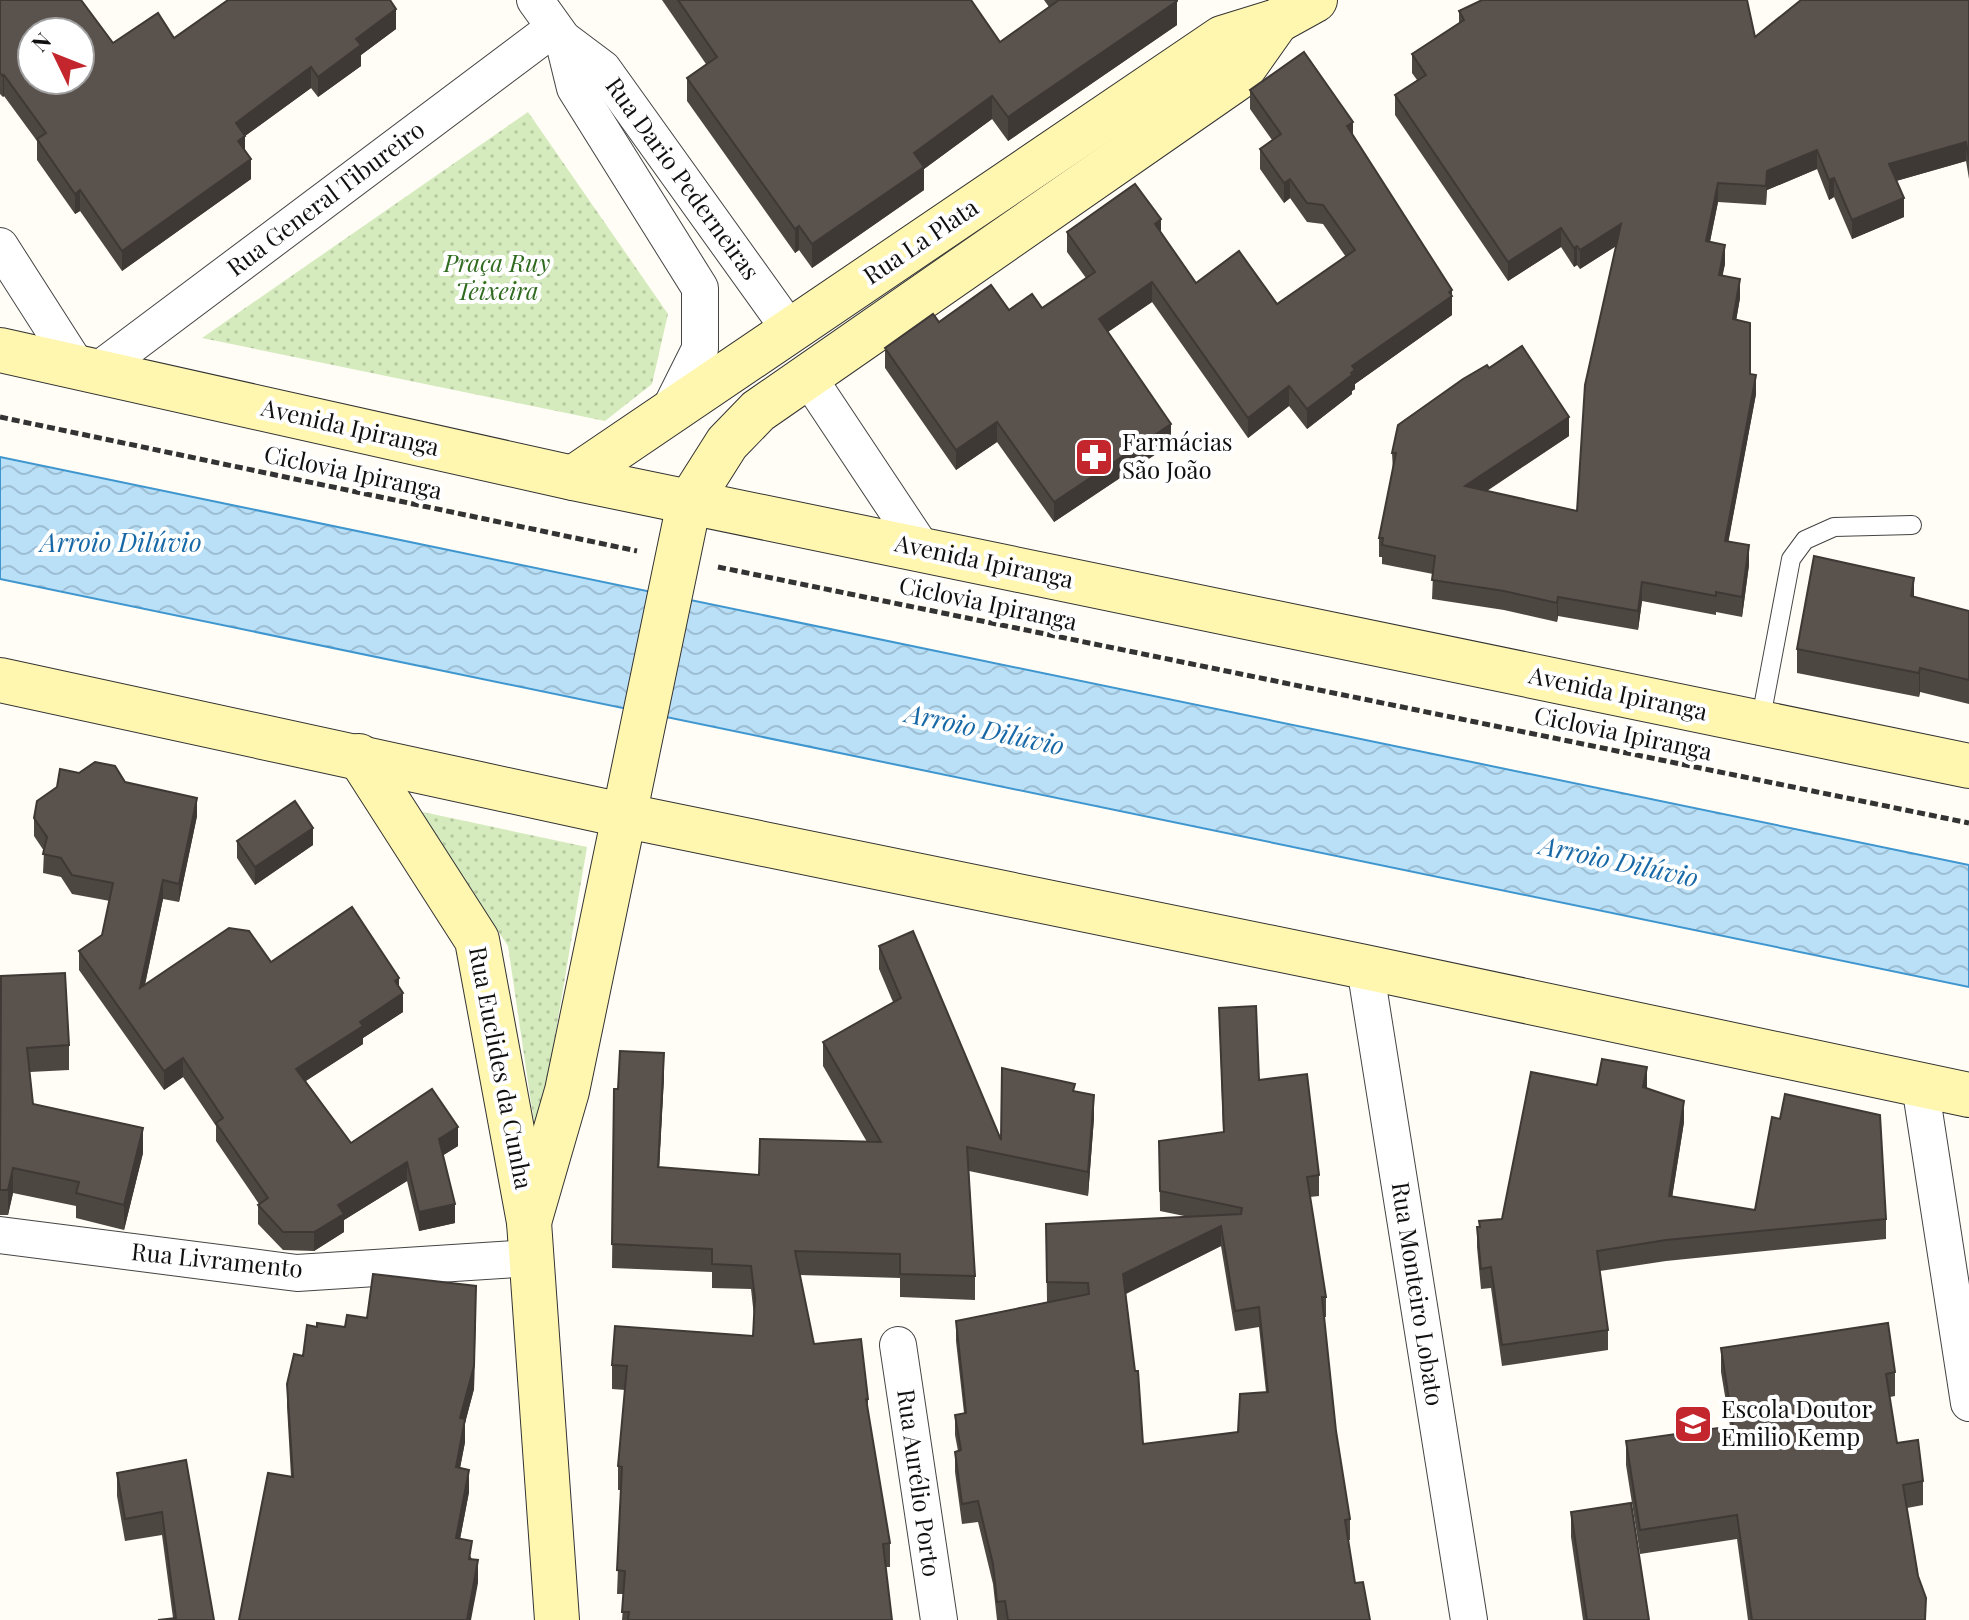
<svg xmlns="http://www.w3.org/2000/svg" width="1969" height="1620" viewBox="0 0 1969 1620" font-family="'Playfair Display',serif">
<style>
.park{fill:url(#park-dots)}
.water{fill:url(#water-waves);stroke:#3f96cf;stroke-width:2}
.lines{fill:none;stroke-linecap:round;stroke-linejoin:round}
.lane-casing{stroke:#444;stroke-width:20}
.street-casing{stroke:#444;stroke-width:38}
.secondary-casing{stroke:#333;stroke-width:46}
.path{stroke:#333;stroke-width:5;stroke-dasharray:8 4;stroke-linecap:butt}
.lane{stroke:#fff;stroke-width:18}
.street{stroke:#fff;stroke-width:36}
.secondary{stroke:#fff6b0;stroke-width:44}
.wall{fill:#4d4742;fill-rule:evenodd}
.shaded-wall{fill:#3f3936}
.building{fill:#5a524d;stroke:#3f3936;stroke-width:2;fill-rule:evenodd}
.labels{text-anchor:middle;stroke-width:8;stroke-linejoin:round;paint-order:stroke}
.street-label{font-size:24px;fill:#111;stroke:#fff}
.park-label{font-size:24px;font-style:italic;fill:#2f6b1f;stroke:#fff}
.poi-label{font-size:24px;fill:#111;stroke:#fff;text-anchor:start}
.water-label{font-size:26px;font-style:italic;fill:#1768a6;stroke:#fff}
</style>
<defs>
<pattern id="park-dots" width="8" height="8" patternUnits="userSpaceOnUse" patternTransform="scale(2)"><rect width="8" height="8" fill="#d5ebbd"/><path d="M2 2h.1M6 6h.1" fill="none" stroke="#b6c8a1" stroke-width="1.8" stroke-linecap="round"/></pattern>
<pattern id="water-waves" width="16" height="10" patternUnits="userSpaceOnUse" patternTransform="scale(2)"><rect width="16" height="10" fill="#b9e0f7"/><path d="M0 5q4-4 8 0t8 0" fill="none" stroke="#9ebfd3"/></pattern>
</defs>
<rect width="100%" height="100%" fill="#fffdf5"/>
<!-- park -->
<g class="park">
<path d="M528 112 668 314 652 384 605 421 202 338Z"/>
<path d="M418 811 587 847 537 1143 508 946Z"/>
</g>
<!-- water -->
<path class="water" d="M0 457 1969 865V987L0 579Z"/>
<g class="lines">
<!-- lane casing -->
<g class="lane-casing">
<path id="lane" d="M1760 723 1791 559 1805 540 1834 527 1912 525"/>
</g>
<!-- street casing -->
<g class="street-casing">
<g id="street">
<path d="M535 0 563 39 603 69 790 330"/>
<path d="M563 39 575 88 700 288V349L667 415"/>
<path d="M0 246 78 368"/>
<path d="M97 371 554 28"/>
<path d="M808 377 923 550"/>
<path d="M1365 967 1469 1620"/>
<path d="M1920 1085 1969 1403"/>
<path d="M0 1235 297 1273 531 1258"/>
<path d="M898 1345 939 1620"/>
</g>
</g>
<!-- secondary casing -->
<g class="secondary-casing">
<g id="secondary">
<path d="M0 350 573 478 1969 766"/>
<path d="M573 478 1222 38 1277 21 1315 0"/>
<path d="M0 680 622 815 1365 967 1969 1095"/>
<path d="M359 756 477 940 529 1222 557 1620"/>
<path d="M529 1222 567 1091 689 503 727 443 758 411 1236 79 1277 21"/>
</g>
</g>
<!-- path -->
<g class="path">
<path d="M0 417 637 551"/>
<path d="M718 567 1969 823"/>
</g>
<!-- lane -->
<use href="#lane" class="lane"/>
<!-- street -->
<use href="#street" class="street"/>
<!-- secondary -->
<use href="#secondary" class="secondary"/>
</g>
<!-- wall -->
<g class="wall">
<path d="M0 0 113 43 174 38 396 29 361 55V66L318 97 311 88 245 136V150L251 179 122 271 80 211 75 214 37 160V141L4 96 3 97 0 94Z"/>
<path d="M662 0H971L1000 42 1049 7 1044 0H1177V25L1008 141 992 119 924 169V190L812 268 799 250 795 253 687 101V78L706 64Z"/>
<path d="M1969 0V179L1966 161 1896 181 1904 217 1852 239 1834 197 1829 200 1817 169 1767 190 1766 205 1718 202 1710 242 1725 264 1722 275 1740 298 1736 320 1756 394 1728 542 1749 565 1742 617 1716 612V615L1642 601 1638 630 1558 616 1557 622 1504 610 1432 599 1433 574 1382 564V557H1379V538L1393 472 1392 453 1489 368 1569 436 1487 491 1577 511 1616 246 1580 269 1577 265 1574 267 1561 247 1508 281 1395 115V95L1417 80 1412 73V54L1459 23V11L1755 37Z"/>
<path d="M1250 90 1353 135 1452 290V315L1355 384V389L1352 391V394L1307 429 1289 406 1248 438 1152 302 1108 332 1171 444 1054 522 997 442 956 470 885 368V348L939 322 1009 310 1042 308 1086 278 1067 252V232L1161 233 1196 283 1277 304 1346 257 1323 224 1307 222 1290 198 1284 203 1260 169V149L1272 140 1250 109Z"/>
<path d="M1914 597 1969 611V704L1920 692 1919 697 1797 673V649Z"/>
<path d="M125 782 197 816 179 902 163 899 145 985 271 962 399 987 403 1012 363 1038V1044L306 1081 351 1143 458 1146 443 1155 455 1223 419 1231 407 1181 344 1220V1232L314 1251 283 1250 258 1224V1205L259 1204 216 1141V1126L183 1077 164 1090 79 970V951L102 935 110 901 72 894 61 877 43 873 44 851 34 836V818Z"/>
<path d="M237 841 313 845 255 885 237 858Z"/>
<path d="M879 946 1001 1140 1075 1091 1094 1118 1088 1196 969 1171 975 1276V1300L900 1297V1278L800 1275 814 1344 868 1399V1411L890 1543V1567H885L892 1620H622L624 1594H617L621 1490H618V1466L625 1390 612 1389V1365L753 1336 754 1316 751 1289 712 1288V1272L612 1268 614 1089 664 1077 659 1167 759 1175 867 1142 823 1066V1042L893 1002 879 969Z"/>
<path d="M0 982 69 1045V1070L30 1072 33 1104 143 1153 124 1230 76 1218V1206L13 1193 8 1215H0Z"/>
<path d="M1219 1008 1259 1080 1319 1175V1196L1310 1197 1326 1297V1317H1324L1336 1431 1350 1519V1540H1348L1355 1583 1370 1620H997L993 1584 978 1522 962 1524 955 1472V1452L958 1451 955 1435V1415L964 1413 956 1341V1321L1047 1302 1046 1224 1189 1217 1160 1211 1159 1141 1223 1132ZM1221 1246 1235 1331 1259 1327 1266 1392 1238 1432 1143 1444 1126 1294Z"/>
<path d="M1597 1085 1647 1089 1684 1122 1672 1197 1755 1210 1886 1219V1239L1666 1261 1600 1271 1608 1330V1350L1502 1366 1491 1288 1481 1289 1477 1247V1227L1502 1219Z"/>
<path d="M476 1309 474 1389 465 1423V1442L460 1468 469 1492 460 1539 472 1559 478 1583 291 1477 287 1406V1384L303 1356 317 1327H345L367 1318Z"/>
<path d="M1721 1348 1895 1372V1396L1890 1397 1897 1443 1923 1481V1505L1907 1508 1926 1620H1748L1737 1539 1640 1554 1626 1465V1441L1730 1426 1721 1372Z"/>
<path d="M186 1460 214 1620 173 1618 162 1535 125 1541 117 1496V1473Z"/>
<path d="M1571 1512 1649 1620H1583L1571 1537Z"/>
</g>
<!-- shaded-wall -->
<g class="shaded-wall">
<path d="M1177 1V25L1008 141V117Z"/>
<path d="M396 9V29L361 55V66L318 97V77L356 39Z"/>
<path d="M311 67V88L245 136V156L238 142 236 123Z"/>
<path d="M4 75V96L3 97V76Z"/>
<path d="M992 96V119L924 169V190L812 268V244L914 153Z"/>
<path d="M1353 122V142L1347 126Z"/>
<path d="M1966 142V161L1889 183V164Z"/>
<path d="M1817 150V169L1767 190 1766 205 1767 171Z"/>
<path d="M251 159V179L122 271V251Z"/>
<path d="M1834 178V197L1829 200V180Z"/>
<path d="M1290 179V198L1284 203V183Z"/>
<path d="M1718 183V202L1706 260V241Z"/>
<path d="M80 190V211L75 214V194Z"/>
<path d="M1904 198V217L1852 239V220Z"/>
<path d="M1161 219V238L1155 224Z"/>
<path d="M1621 224V243L1580 269V250Z"/>
<path d="M799 226V250L795 253V229Z"/>
<path d="M1561 228V247L1508 281V262Z"/>
<path d="M1725 245V264L1719 294V275Z"/>
<path d="M1577 246V265L1574 267V248Z"/>
<path d="M1740 279V298L1733 339V319Z"/>
<path d="M1152 282V302L1099 338V319Z"/>
<path d="M1452 290V315L1355 384V389L1352 391V394L1307 429V409L1352 366Z"/>
<path d="M1756 375V394L1725 560V541Z"/>
<path d="M1289 386V406L1248 438V418Z"/>
<path d="M1569 417V436L1465 505V486Z"/>
<path d="M997 422V442L956 470V450Z"/>
<path d="M1171 424V444L1054 522V502Z"/>
<path d="M1749 545V565L1742 617V597Z"/>
<path d="M1914 578V602L1911 596Z"/>
<path d="M1642 582V601L1638 630V611Z"/>
<path d="M1558 597V616L1557 622V603Z"/>
<path d="M1920 668V692L1919 697V673Z"/>
<path d="M197 798V816L179 902V884Z"/>
<path d="M313 828V845L255 885V867Z"/>
<path d="M163 880V899L140 1007V988Z"/>
<path d="M399 978V996L403 993V1012L363 1038V1044L296 1087V1069L360 1022 395 981Z"/>
<path d="M664 1053V1077L658 1191V1167Z"/>
<path d="M183 1058V1077L164 1090V1071Z"/>
<path d="M1647 1067V1088L1643 1108V1087Z"/>
<path d="M1094 1095V1118L1088 1196V1172Z"/>
<path d="M1684 1101V1122L1669 1217V1196Z"/>
<path d="M458 1127V1146L439 1158V1139Z"/>
<path d="M143 1128V1153L124 1230V1205Z"/>
<path d="M407 1162V1181L344 1220V1232L314 1251V1232L338 1205Z"/>
<path d="M13 1168V1193L8 1215V1190Z"/>
<path d="M455 1204V1223L419 1231V1212Z"/>
<path d="M1221 1226V1246L1123 1295V1274Z"/>
<path d="M476 1286 474 1389 465 1423V1442L456 1489V1467L460 1418Z"/>
<path d="M469 1470V1492L456 1560V1538Z"/>
<path d="M478 1560V1583L471 1620H467Z"/>
</g>
<!-- building -->
<g class="building">
<path d="M0 0H81L113 43 158 13 174 38 228 0H390L396 9 356 39 361 45 318 77 311 67 236 123 245 136 238 141 251 159 122 251 80 190 75 194 37 139 46 133 4 75 3 76 0 73ZM32 32H80V80H32Z"/>
<path d="M678 0H971L1000 42 1059 0H1177V1L1008 117 992 96 914 153 924 167 812 244 799 226 795 229 687 78 717 57Z"/>
<path d="M1482 0H1747L1755 37 1801 0H1969V160L1966 142 1889 164 1904 198 1852 220 1834 178 1829 180 1817 150 1767 171 1766 186 1718 183 1706 241 1725 245 1719 275 1740 279 1733 319 1750 323V374L1756 375 1725 541 1749 545 1742 597 1716 592V596L1642 582 1638 611 1558 597 1557 603 1504 591 1432 580 1435 556 1382 545 1383 538H1379L1396 453H1392L1398 425 1463 379 1487 365 1489 368 1522 346 1569 417 1465 486 1577 511 1585 385 1621 224 1580 250 1577 246 1574 248 1561 228 1508 262 1395 95 1426 75 1412 54 1464 20 1459 11Z"/>
<path d="M1304 52 1353 122 1347 126 1452 290 1449 292 1452 296 1352 366 1355 370 1351 373 1352 375 1307 409 1289 386 1248 418 1152 282 1099 319 1171 424 1054 502 997 422 956 450 885 348 933 314 939 322 991 285 1009 310 1032 294 1042 308 1095 272 1067 232 1135 184 1161 219 1155 224 1196 283 1239 251 1277 304 1355 250 1323 205 1307 203 1290 179 1284 183 1260 149 1281 134 1250 90Z"/>
<path d="M1814 556 1914 578 1911 596 1969 611V680L1920 668 1919 673 1797 649Z"/>
<path d="M95 762 115 766 125 782 197 798 179 884 163 880 140 988 229 928 249 931 271 962 352 907 399 978 395 981 403 993 360 1022 363 1026 296 1069 351 1143 432 1089 458 1127 439 1139 455 1204 419 1212 407 1162 338 1205 344 1214 314 1232H283L258 1205 268 1198 216 1123 223 1118 183 1058 164 1071 79 951 102 935 113 883 72 875 61 858 43 854 47 837 34 818 37 801 57 787 60 769 79 773Z"/>
<path d="M295 801 313 828 255 867 237 841Z"/>
<path d="M913 931 1001 1140 1002 1068 1075 1084 1073 1091 1094 1095 1088 1172 967 1147 975 1276 900 1274V1254L795 1251 814 1344 861 1339 868 1399H866L890 1543 883 1544 892 1620H628L629 1612H622L625 1571 617 1570 622 1467 618 1466 627 1366 612 1365 615 1326 753 1336 755 1298 751 1266 712 1264V1249L612 1244 614 1089H618L620 1051 664 1053 658 1167 759 1175 760 1139 881 1142 823 1042 901 998 879 946Z"/>
<path d="M65 973 69 1045 27 1048 33 1104 143 1128 124 1205 76 1193 79 1182 13 1168 8 1190H0L1 976Z"/>
<path d="M1256 1006 1259 1080 1307 1074 1319 1175 1307 1177 1326 1297H1322L1336 1431 1350 1519 1345 1520 1355 1583 1363 1582 1370 1620H1008L1005 1601 997 1602 993 1564 978 1501 962 1504 955 1452 961 1450 955 1415 966 1413 956 1321 1089 1294 1088 1283 1047 1282 1046 1224 1241 1214 1242 1208 1160 1191 1159 1141 1224 1132 1219 1008ZM1221 1226 1235 1311 1259 1307 1268 1392 1240 1394 1238 1432 1143 1444 1138 1371H1135L1123 1274Z"/>
<path d="M1602 1059 1647 1067 1643 1087 1684 1101 1669 1196 1755 1210 1772 1117 1780 1119 1785 1094 1880 1115 1886 1219 1666 1240 1597 1251 1608 1330 1502 1345 1491 1267 1481 1269 1477 1227H1480L1479 1221 1502 1219 1531 1072 1597 1085Z"/>
<path d="M373 1274 476 1286 474 1366 460 1418 465 1419 456 1467 469 1470 456 1538 472 1541 469 1559 478 1560 467 1620H239L268 1473 293 1477 287 1384 294 1354 303 1356 307 1325 317 1327V1323L345 1327 347 1315 367 1318Z"/>
<path d="M1888 1323 1895 1372 1886 1374 1897 1443 1918 1440 1923 1481 1903 1485 1918 1576 1926 1598 1925 1620H1752L1737 1515 1640 1530 1626 1441 1733 1426 1721 1348Z"/>
<path d="M186 1460 214 1620H158L176 1618 162 1512 125 1519 117 1473Z"/>
<path d="M1631 1503 1649 1620H1587L1571 1512Z"/>
</g>
<!-- icons -->
<defs>
<g id="pharmacy-square" transform="scale(2)"><rect x="-9" y="-9" width="18" height="18" rx="4" fill="#c4262e" stroke="#fff"/><path d="M-2-6h4v4h4v4h-4v4h-4v-4h-4v-4h4Z" fill="#fff"/></g>
<g id="school-square" transform="scale(2)"><rect x="-9" y="-9" width="18" height="18" rx="4" fill="#c4262e" stroke="#fff"/><path d="M0-5L7-2L0 1L-7-2ZM-4 1L0 2.5L4 1V4Q0 6-4 4Z" fill="#fff"/></g>
</defs>
<g fill-rule="evenodd">
<use href="#pharmacy-square" x="1094" y="457"/>
<use href="#school-square" x="1693" y="1424"/>
</g>
<g class="labels">
<!-- street labels -->
<g class="street-label">
<text transform="translate(682 179) rotate(54)" y="8">Rua Dario Pederneiras</text>
<text transform="translate(326 199) rotate(-37)" y="8">Rua General Tibureiro</text>
<text transform="translate(921 242) rotate(-34)" y="8">Rua La Plata</text>
<text transform="translate(350 428) rotate(13)" y="8">Avenida Ipiranga</text>
<text transform="translate(353 473) rotate(12)" y="8">Ciclovia Ipiranga</text>
<text transform="translate(984 562) rotate(12)" y="8">Avenida Ipiranga</text>
<text transform="translate(988 604) rotate(12)" y="8">Ciclovia Ipiranga</text>
<text transform="translate(1618 694) rotate(12)" y="8">Avenida Ipiranga</text>
<text transform="translate(1623 734) rotate(12)" y="8">Ciclovia Ipiranga</text>
<text transform="translate(500 1068) rotate(79)" y="8">Rua Euclides da Cunha</text>
<text transform="translate(217 1261) rotate(6)" y="8">Rua Livramento</text>
<text transform="translate(1417 1294) rotate(81)" y="8">Rua Monteiro Lobato</text>
<text transform="translate(918 1483) rotate(82)" y="8">Rua Aurélio Porto</text>
</g>
<!-- park labels -->
<g class="park-label">
<text x="497" y="272">Praça Ruy<tspan x="497" dy="28">Teixeira</tspan></text>
</g>
<!-- poi labels -->
<g class="poi-label">
<text x="1122" y="451">Farmácias<tspan x="1122" dy="28">São João</tspan></text>
<text x="1721" y="1418">Escola Doutor<tspan x="1721" dy="28">Emilio Kemp</tspan></text>
</g>
<!-- water labels -->
<g class="water-label">
<text x="121" y="552">Arroio Dilúvio</text>
<text transform="translate(985 730) rotate(12)" y="9">Arroio Dilúvio</text>
<text transform="translate(1619 862) rotate(12)" y="9">Arroio Dilúvio</text>
</g>
</g>
<!-- north arrow -->
<g transform="translate(56 56) rotate(313)"><circle r="38" fill="#ffffff" stroke="#a0a0a0" stroke-width="2"/>
<path d="M0-6L14 30L0 20L-14 30Z" fill="#c4262e"/>
<text y="-12" font-size="22" font-weight="bold" text-anchor="middle" fill="#111111">N</text>
</g>
</svg>
